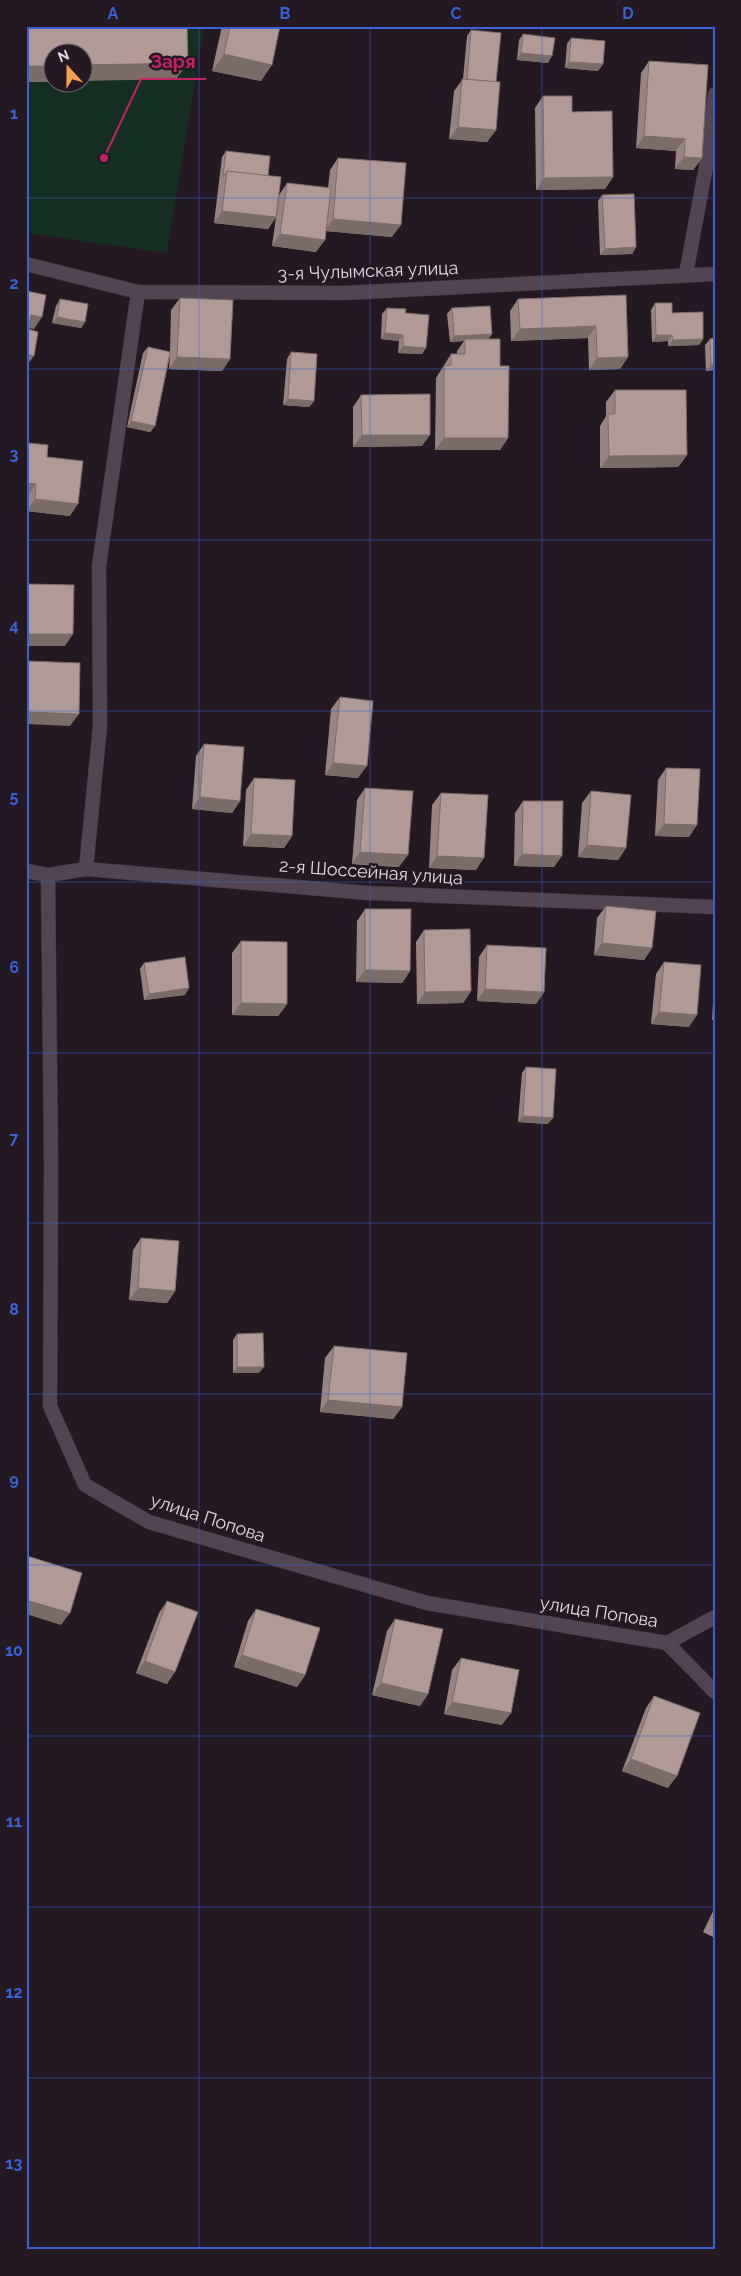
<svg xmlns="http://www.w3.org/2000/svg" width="741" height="2276" viewBox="0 0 741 2276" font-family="Raleway,sans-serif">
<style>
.green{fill:#142f22;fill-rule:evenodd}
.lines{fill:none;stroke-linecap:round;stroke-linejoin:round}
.service-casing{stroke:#3b323b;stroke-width:15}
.minor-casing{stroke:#3b323b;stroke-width:15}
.service{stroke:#524451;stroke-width:14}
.minor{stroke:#524451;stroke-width:14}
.wall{fill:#988480}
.shaded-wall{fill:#7c6c68}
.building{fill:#b19a95;stroke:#7c6c68}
.grid{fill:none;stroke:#3a63d9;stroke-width:1;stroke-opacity:0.55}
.labels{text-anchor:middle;stroke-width:5;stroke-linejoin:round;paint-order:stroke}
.street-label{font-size:18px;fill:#e0d7df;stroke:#241823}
.leader{fill:none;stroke:#c42262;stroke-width:2}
.callout-dot{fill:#c42262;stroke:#241823;stroke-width:2}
.callout-label{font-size:19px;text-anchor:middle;font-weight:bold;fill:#c42262;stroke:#241823;stroke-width:5;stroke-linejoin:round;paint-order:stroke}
.neatline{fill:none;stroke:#3a63d9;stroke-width:2}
.grid-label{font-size:16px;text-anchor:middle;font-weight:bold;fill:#3a63d9}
</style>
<rect width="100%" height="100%" fill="#241823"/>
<!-- green -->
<path class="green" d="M26 26H204L167 253 26 233ZM52 52H82V82H52Z"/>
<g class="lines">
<!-- service casing -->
<g class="service-casing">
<path id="service" d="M686 274 707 161 715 94"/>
</g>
<!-- minor casing -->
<g class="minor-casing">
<g id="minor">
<path d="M26 264 138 292 344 293 715 274"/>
<path d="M86 869 100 726 99 566 138 292"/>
<path d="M26 871 48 875 86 869 368 893 715 907"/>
<path d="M48 875 51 1165 50 1406 85 1485 149 1522 427 1603 667 1643 715 1617"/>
<path d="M667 1643 715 1692"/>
</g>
</g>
<!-- service -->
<use href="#service" class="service"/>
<!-- minor -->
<use href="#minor" class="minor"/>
</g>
<!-- wall -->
<g class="wall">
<path d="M222 26H280L261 81 212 71Z"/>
<path d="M471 30 496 82V130L487 142 449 139 454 91 463 79 467 36Z"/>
<path d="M523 34 548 63 517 60 519 40Z"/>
<path d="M571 38 603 64 598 71 565 68 567 44Z"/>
<path d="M649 61 702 158 693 170 675 169 676 151 636 148 641 73Z"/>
<path d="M543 96 572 112 613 177 605 189 536 190 535 108Z"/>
<path d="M226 151 268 176 276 217 268 229 214 223 222 157Z"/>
<path d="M338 158 392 237 326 231 316 252 272 246 279 195 287 183 328 188 330 170Z"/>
<path d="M602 195 636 247 632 254 600 255 598 201Z"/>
<path d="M626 295 628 357 620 369 589 370 588 338 511 341 510 311 518 299Z"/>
<path d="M180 298 230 359 222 371 169 369 170 356 155 426 150 432 127 427 143 353 148 347 170 352 171 310Z"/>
<path d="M60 299 85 322 81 328 52 323 56 306Z"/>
<path d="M655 303 672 313 703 339 699 345 668 346V341L652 342 651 310Z"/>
<path d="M387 308 405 313 426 348 422 354 398 353 399 341 381 339 382 314Z"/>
<path d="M452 308 492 334 488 339 500 366 508 438 500 450H435L436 378 451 354H457V351L464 341 450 342 447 314Z"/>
<path d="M715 338V370L706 371 705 345 710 339Z"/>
<path d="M291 352 314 401 309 407 283 405 287 359Z"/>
<path d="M615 390 687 455 678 467 600 468V426L606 416V402Z"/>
<path d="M361 395 422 446 353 447V407Z"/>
<path d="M28 443 70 516 26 511 28 496H26V445Z"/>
<path d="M340 697 358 778 325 775 331 709Z"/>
<path d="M204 744 240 801 232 813 192 809 196 756Z"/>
<path d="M666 768 689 837 655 836 658 780Z"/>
<path d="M254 778 292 836 284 848 243 846 246 790Z"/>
<path d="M365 788 399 867 352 864 357 800Z"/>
<path d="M591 791 626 848 618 860 578 857 582 803Z"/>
<path d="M441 793 476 870 429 868 432 805Z"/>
<path d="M523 801 554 867 514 866 515 813Z"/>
<path d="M606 906 652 948 644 960 594 955 597 918Z"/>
<path d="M365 909 410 971 402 983 356 982 357 921Z"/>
<path d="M424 930 471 991 463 1003 417 1004 416 942Z"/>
<path d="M241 941 287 1004 278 1016 232 1015V953Z"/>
<path d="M487 945 544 992 536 1004 477 1001 479 957Z"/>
<path d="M664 962 689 1027 651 1024 656 974Z"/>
<path d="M144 963 185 995 144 1000 140 969Z"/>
<path d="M715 969V1020H712Z"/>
<path d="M526 1067 548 1124 518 1122 522 1073Z"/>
<path d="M141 1238 175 1291 167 1303 129 1300 133 1250Z"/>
<path d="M237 1334 259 1373H233V1340Z"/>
<path d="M334 1346 402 1407 393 1419 320 1412 325 1358Z"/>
<path d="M167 1601V1684L136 1673 159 1613Z"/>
<path d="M256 1609 305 1675 297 1687 234 1667 248 1621Z"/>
<path d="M395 1619 428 1694 420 1706 372 1695 387 1631Z"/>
<path d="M461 1658 502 1725 444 1714 452 1670Z"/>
<path d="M654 1696 668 1788 622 1771 646 1708Z"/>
<path d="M715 1907V1938L703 1932Z"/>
</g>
<!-- shaded-wall -->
<g class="shaded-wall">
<path d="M521 53 552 56 548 63 517 60Z"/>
<path d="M224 54 272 65 261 81 212 71Z"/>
<path d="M569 62 603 64 598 71 565 68Z"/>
<path d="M188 63 176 79 82 81V65Z"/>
<rect x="26" y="66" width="26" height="16"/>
<path d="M458 127 496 130 487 142 449 139Z"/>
<path d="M644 136 685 139 676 151 636 148Z"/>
<path d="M684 157 702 158 693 170 675 169Z"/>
<path d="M613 177 605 189 536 190 544 178Z"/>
<path d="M222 211 276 217 268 229 214 223Z"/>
<path d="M333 219 401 225 392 237 325 231Z"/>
<path d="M280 234 325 240 316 252 272 246Z"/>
<path d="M636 247 632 254 600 255 605 249Z"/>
<path d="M31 315 42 317 34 329 26 328Z"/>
<path d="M57 317 85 322 81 328 52 323Z"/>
<path d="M596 326 588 338 511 341 520 329Z"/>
<path d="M385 333 403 335 399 341 381 339Z"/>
<path d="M492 334 488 340 465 339 464 341 450 342 454 336Z"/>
<path d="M656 335H672L668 341 652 342Z"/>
<path d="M703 339 699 345 668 346 673 340Z"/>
<path d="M403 346 426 348 422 354 398 353Z"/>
<path d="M26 354 34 356 26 366Z"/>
<path d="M177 357 230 359 222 371 169 369Z"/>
<path d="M628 357 620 369 589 370 597 358Z"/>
<path d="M711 364H715V370L706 371Z"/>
<path d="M288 399 314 401 309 407 283 405Z"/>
<path d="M131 421 155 426 150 432 127 427Z"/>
<path d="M362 435H430L422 446 353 447Z"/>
<path d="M444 438H508L500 450H435Z"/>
<path d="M687 455 678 467 600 468 609 456Z"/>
<path d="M26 483 36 484 28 496H26Z"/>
<path d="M35 499 78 504 70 516 26 511Z"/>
<path d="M26 634H73L65 646H26Z"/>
<path d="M26 712 79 714 70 726 26 724Z"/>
<path d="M333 763 367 766 358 778 325 775Z"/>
<path d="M200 797 240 801 232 813 192 809Z"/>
<path d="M664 824 697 825 689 837 655 836Z"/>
<path d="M251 834 292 836 284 848 243 846Z"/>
<path d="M587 845 626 848 618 860 578 857Z"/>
<path d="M360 852 408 855 399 867 352 864Z"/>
<path d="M522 854 562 856 554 867 514 866Z"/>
<path d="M437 856 484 858 476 870 429 868Z"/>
<path d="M602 943 652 948 644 960 594 955Z"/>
<path d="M365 970 410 971 402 983 356 982Z"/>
<path d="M189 988 185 995 144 1000 149 994Z"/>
<path d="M485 989 544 992 536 1004 477 1001Z"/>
<path d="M471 991 463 1003 417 1004 425 992Z"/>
<path d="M241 1003 287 1004 278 1016 232 1015Z"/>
<path d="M659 1012 697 1015 689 1027 651 1024Z"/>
<path d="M523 1116 553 1118 548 1124 518 1122Z"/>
<path d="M138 1288 175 1291 167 1303 129 1300Z"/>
<path d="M237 1367H264L259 1373H233Z"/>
<path d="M328 1400 402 1407 393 1419 320 1412Z"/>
<path d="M26 1600 70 1613 61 1625 26 1614Z"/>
<path d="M242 1655 305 1675 297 1687 234 1667Z"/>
<path d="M145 1661 175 1672 167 1684 136 1673Z"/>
<path d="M381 1683 428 1694 420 1706 372 1695Z"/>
<path d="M452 1702 511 1713 502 1725 444 1714Z"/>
<path d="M631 1759 677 1776 668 1788 622 1771Z"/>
</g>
<!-- building -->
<g class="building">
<path d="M26 26H187L188 63 82 65V52H52V66H26Z"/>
<path d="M230 26H280L272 65 224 54Z"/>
<path d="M471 30 501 33 496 82 467 79Z"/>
<path d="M523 34 555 38 552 56 521 53Z"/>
<path d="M571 38 605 41 603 64 569 62Z"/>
<path d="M649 61 708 65 702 158 684 157 685 139 644 136Z"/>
<path d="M462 79 500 82 496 130 458 127Z"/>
<path d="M543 96H572V112L612 111 613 177 544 178Z"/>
<path d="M226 151 270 156 268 176 227 171 223 177Z"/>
<path d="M338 158 406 163 401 225 333 219Z"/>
<path d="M227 171 281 177 276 217 222 211Z"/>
<path d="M287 183 331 188 325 240 280 234Z"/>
<path d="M634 194 636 247 605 249 602 195Z"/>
<path d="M26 291 46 295 42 317 31 315 28 329 38 332 34 356 26 354Z"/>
<path d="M626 295 628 357 597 358 596 326 520 329 518 299Z"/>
<path d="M180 298 233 300 230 359 177 357Z"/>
<path d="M60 299 88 304 85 322 57 317Z"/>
<path d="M655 303H672V313L703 312V339L673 340 672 335H656Z"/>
<path d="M490 306 492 334 454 336 452 308Z"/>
<path d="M387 308 406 309 405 313 429 315 426 348 403 346V335L385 333Z"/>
<path d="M715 338V364H711L710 339Z"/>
<path d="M465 339H500V366H509L508 438H444V366L451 365V354H465Z"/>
<path d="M148 347 170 352 155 426 131 421Z"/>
<path d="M291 352 317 354 314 401 288 399Z"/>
<path d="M615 390H686L687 455 609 456 608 414H615Z"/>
<path d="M430 394V435H362L361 395Z"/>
<path d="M28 443 48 445 47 457 83 461 78 504 35 499 36 484 26 483V456Z"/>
<path d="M26 584 74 585 73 634H26Z"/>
<path d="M26 661 80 663 79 714 26 712Z"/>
<path d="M340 697 373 701 367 766 333 763Z"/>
<path d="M204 744 244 747 240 801 200 797Z"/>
<path d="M666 768 700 769 697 825 664 824Z"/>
<path d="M254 778 295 780 292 836 251 834Z"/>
<path d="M365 788 413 791 408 855 360 852Z"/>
<path d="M591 791 631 795 626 848 587 845Z"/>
<path d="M441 793 488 795 484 858 437 856Z"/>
<path d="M523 801H563L562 856 522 854Z"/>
<path d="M606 906 656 911 652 948 602 943Z"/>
<path d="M365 909H411L410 971 365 970Z"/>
<path d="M470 929 471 991 425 992 424 930Z"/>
<path d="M241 941 287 942V1004L241 1003Z"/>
<path d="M487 945 546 948 544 992 485 989Z"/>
<path d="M185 957 189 988 149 994 144 963Z"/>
<path d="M664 962 701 965 697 1015 659 1012Z"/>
<path d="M526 1067 556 1069 553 1118 523 1116Z"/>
<path d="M141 1238 179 1241 175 1291 138 1288Z"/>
<path d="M263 1333 264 1367H237V1334Z"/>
<path d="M334 1346 407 1353 402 1407 328 1400Z"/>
<path d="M27 1556 82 1573 70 1613 26 1600V1560Z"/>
<path d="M167 1601 198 1612 175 1672 145 1661Z"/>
<path d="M256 1609 320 1628 305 1675 242 1655Z"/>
<path d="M395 1619 443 1629 428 1694 381 1683Z"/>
<path d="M461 1658 519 1670 511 1713 452 1702Z"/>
<path d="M654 1696 700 1713 677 1776 631 1759Z"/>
<path d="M715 1912V1922L711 1920Z"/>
</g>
<!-- grid -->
<path class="grid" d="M199 26V2250M370 26V2250M542 26V2250M26 198H715M26 369H715M26 540H715M26 711H715M26 882H715M26 1053H715M26 1223H715M26 1394H715M26 1565H715M26 1736H715M26 1907H715M26 2078H715"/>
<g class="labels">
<!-- street labels -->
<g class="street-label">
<text transform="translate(368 271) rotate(-2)" y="6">3-я Чулымская улица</text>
<text transform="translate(371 872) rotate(4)" y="6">2-я Шоссейная улица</text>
<text transform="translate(208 1518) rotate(18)" y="6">улица Попова</text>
<text transform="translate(599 1612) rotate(9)" y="6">улица Попова</text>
</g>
</g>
<!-- callouts -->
<path class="leader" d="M104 158L141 79H206"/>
<circle class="callout-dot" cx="104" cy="158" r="5"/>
<g class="callout-label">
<text x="173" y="68">Заря</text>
</g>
<!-- border -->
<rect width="741" height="2276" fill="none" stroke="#241823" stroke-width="55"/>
<!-- north arrow -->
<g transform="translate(68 68) rotate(339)"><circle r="24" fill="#241823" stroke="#6f646e"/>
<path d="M0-4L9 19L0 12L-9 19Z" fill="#f8a04b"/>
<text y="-8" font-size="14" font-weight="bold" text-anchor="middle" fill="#e0d7df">N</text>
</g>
<rect x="28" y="28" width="686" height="2220" class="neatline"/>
<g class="grid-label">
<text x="113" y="19">A</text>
<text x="285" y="19">B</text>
<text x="456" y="19">C</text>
<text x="628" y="19">D</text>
<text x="14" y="119">1</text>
<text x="14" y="289">2</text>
<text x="14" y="460">3</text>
<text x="14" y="631">4</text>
<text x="14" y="802">5</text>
<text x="14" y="973">6</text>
<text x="14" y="1144">7</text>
<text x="14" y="1315">8</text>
<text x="14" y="1485">9</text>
<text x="14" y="1656">10</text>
<text x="14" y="1827">11</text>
<text x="14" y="1998">12</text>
<text x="14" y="2169">13</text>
</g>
</svg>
